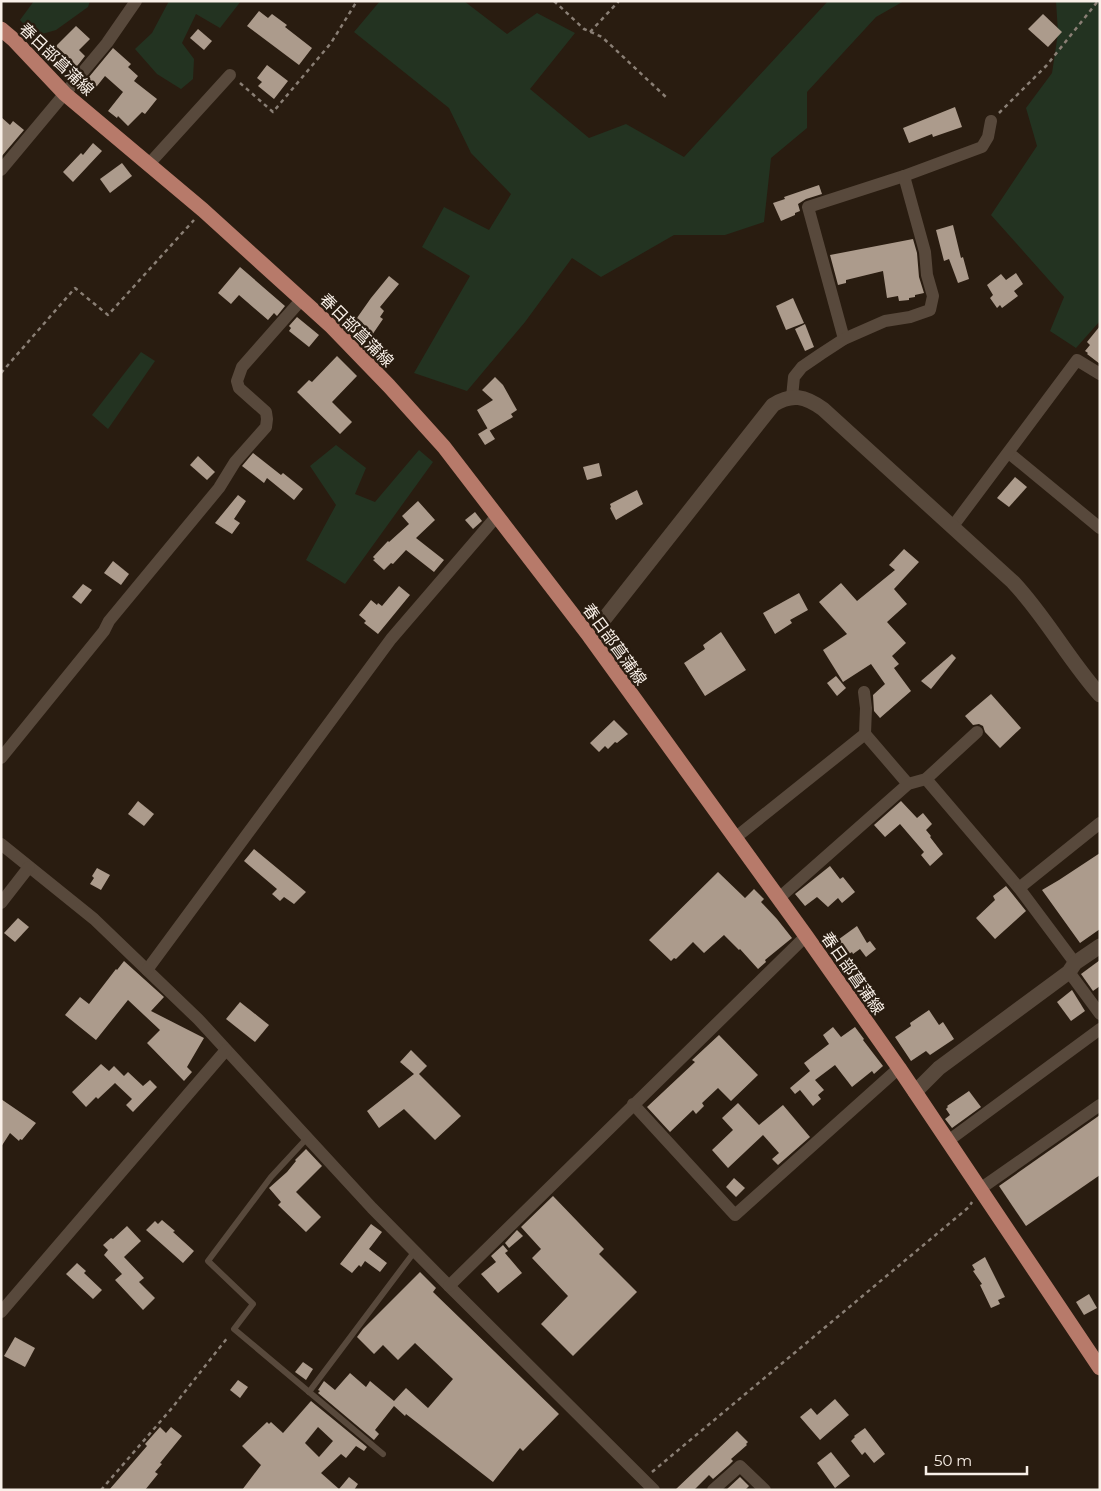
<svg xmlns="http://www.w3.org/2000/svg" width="1101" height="1491" viewBox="0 0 1101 1491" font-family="Montserrat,'Noto Sans JP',sans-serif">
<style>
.green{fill:#233321}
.building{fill:#ac9b8c;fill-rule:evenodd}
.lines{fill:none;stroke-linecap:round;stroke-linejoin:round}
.path{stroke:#8a7f75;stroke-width:2.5;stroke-dasharray:4 4;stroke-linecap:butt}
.lane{stroke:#58493c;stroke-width:6}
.street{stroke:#58493c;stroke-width:12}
.secondary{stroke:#58493c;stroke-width:15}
.primary{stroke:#b77a6a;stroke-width:15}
.labels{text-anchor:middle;stroke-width:5;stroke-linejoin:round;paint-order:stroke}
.street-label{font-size:16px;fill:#f9f0e8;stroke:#291c10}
</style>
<rect width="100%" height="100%" fill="#291c10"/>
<!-- green -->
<g class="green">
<path d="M34 1H90L88 7 56 30 35 36 20 20Z"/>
<path d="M169 1H241L220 28 196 14 182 43 194 59 193 79 181 89 157 74 135 49 152 33Z"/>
<path d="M380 1H464L507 34 537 13 575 33 530 89 589 138 626 124 684 157 828 1H904L876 17 807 92V128L771 158 764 222 725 235H674L601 277 572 258 525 322 467 391 414 373 470 276 422 247 444 207 489 230 511 194 471 153 449 108 354 32Z"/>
<path d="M1056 1H1100V321L1076 348 1050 331 1064 297 991 215 1037 146 1026 108 1052 73 1058 33Z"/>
<path d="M141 352 155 361 108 429 92 415Z"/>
<path d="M336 445 366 468 355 494 375 502 419 450 433 462 345 584 306 560 336 505 310 466Z"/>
</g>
<!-- building -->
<g class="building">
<path d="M259 11 268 18 272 14 287 25 285 27 312 48 299 65 247 26Z"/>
<path d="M1043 14 1062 32 1048 47 1028 29Z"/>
<path d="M76 26 90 39 79 50 85 56 74 70 53 49Z"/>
<path d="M198 29 212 41 204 50 190 38Z"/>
<path d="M113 48 131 64 128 67 138 76 134 81 157 99 145 114 142 112 128 126 118 116 117 118 108 111 123 92 105 76 93 91 84 83Z"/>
<path d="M267 65 288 81 274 99 258 86 262 82 257 78Z"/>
<path d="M955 107 962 127 933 137 932 134 909 143 903 128Z"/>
<path d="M1 117 10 125 13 121 24 130 1 157Z"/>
<path d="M93 143 102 151 73 182 63 172 81 153 83 155Z"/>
<path d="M122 163 132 176 110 193 100 179Z"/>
<path d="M819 185 822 194 806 199 798 204 800 211 795 213V215L781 221 773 203 785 199 784 197Z"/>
<path d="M953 225 961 258 963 257 969 279 958 283 949 259 944 261 936 230Z"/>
<path d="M913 239 917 253 919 277 924 293 915 295V297L909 298V300L899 301 898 296 887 298 883 271 846 280V283L838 285 830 255Z"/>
<path d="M240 267 285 306 277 316 274 313 268 320 239 295 231 304 218 293Z"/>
<path d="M1016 273 1023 284 1014 291 1018 296 1002 308 1000 305 997 308 990 298 993 295 987 285 1001 274 1006 280Z"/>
<path d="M389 276 399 284 380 307 384 311 380 317 383 319 370 338 352 325 371 298Z"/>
<path d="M793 298 804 323 786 330 776 306Z"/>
<path d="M297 317 319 335 309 347 289 331 291 328 289 326Z"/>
<path d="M805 324 814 347 805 351 795 329Z"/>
<path d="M1100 326V364L1087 354 1088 353 1085 351 1090 345 1087 342Z"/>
<path d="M337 356 357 376 332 402 352 422 340 434 297 392 309 380 312 382Z"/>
<path d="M495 377 503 385 517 410 511 414 513 417 489 431 477 410 493 400 482 390Z"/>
<path d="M488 428 495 439 485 445 478 434Z"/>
<path d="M253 453 281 475 283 473 303 489 294 500 267 478 264 483 242 466Z"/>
<path d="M198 456 215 472 207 480 190 465Z"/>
<path d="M599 463 602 476 587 480 583 467Z"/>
<path d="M1015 477 1027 487 1009 507 997 498Z"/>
<path d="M637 490 643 504 616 520 610 508 611 507 610 504Z"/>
<path d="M238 495 246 501 234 519 240 523 232 534 215 523Z"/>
<path d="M418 501 435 520 416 538 444 560 434 572 406 550 393 564 391 563 384 570 373 560 375 559 373 557 388 541 389 542 409 524 402 516Z"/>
<path d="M475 512 482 521 473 529 465 520Z"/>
<path d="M904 549 919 562 894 589 907 604 887 622 906 643 892 656 899 664 894 668 911 691 880 718 874 711 873 695 885 684 871 664 843 682 823 650 847 634 819 602 841 583 857 601 895 570 889 565Z"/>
<path d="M113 561 129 574 121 585 104 573Z"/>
<path d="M83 584 92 590 81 604 72 597Z"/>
<path d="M399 586 410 595 378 634 364 623 366 621 359 615 371 600 377 605 378 603 382 606Z"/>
<path d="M799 593 808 610 790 620 792 623 775 634 763 613Z"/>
<path d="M721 632 746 670 705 696 684 663 705 649 703 645Z"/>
<path d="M952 654 956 658 931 689 921 681Z"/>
<path d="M836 676 846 688 837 696 827 683Z"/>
<path d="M991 694 1021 728 1000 748 985 732 983 726 979 724 973 725 965 716Z"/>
<path d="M614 720 628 734 617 743 615 742 608 749 605 746 599 752 590 743Z"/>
<path d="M138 801 154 814 144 826 128 814Z"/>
<path d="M901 801 917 818 923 813 932 824 926 830 931 836 930 837 943 854 930 866 921 855 924 852 900 824 885 837 874 825Z"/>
<path d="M254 849 306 892 294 904 284 897 280 901 272 894 277 889 244 861Z"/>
<path d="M1100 853V929L1080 943 1042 890 1059 880Z"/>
<path d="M830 866 840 879 843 877 855 892 842 903 838 898 828 907 817 897 805 906 795 894Z"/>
<path d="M97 868 110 875 101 890 90 884 94 878 92 876Z"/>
<path d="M718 872 745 898 754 889 764 899 761 902 777 919 792 938 765 960 766 962 758 969 740 949 739 950 724 935 704 953 693 942 676 959 674 958 671 961 649 940Z"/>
<path d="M1006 886 1026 911 995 939 976 918 995 900 993 896Z"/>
<path d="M18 918 29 927 15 942 4 933Z"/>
<path d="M857 926 867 943 870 941 876 949 866 957 860 949 853 954 852 952 846 956 835 942Z"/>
<path d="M1100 960V986L1093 991 1081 974Z"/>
<path d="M124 961 164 997 151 1011 204 1038 187 1067 192 1072 184 1081 147 1043 160 1030 128 1000 96 1040 65 1015 80 997 89 1004 116 969 117 970Z"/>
<path d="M1072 990 1085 1011 1071 1021 1057 1002Z"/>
<path d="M240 1002 269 1025 255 1042 226 1019Z"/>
<path d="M929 1010 939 1025 943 1022 954 1039 930 1055 926 1051 911 1061 895 1037 911 1026 910 1023Z"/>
<path d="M833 1027 841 1037 855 1027 864 1039 863 1040 883 1066 874 1074 872 1071 852 1087 835 1065 815 1080 824 1090 818 1095 821 1099 813 1106 800 1090 795 1094 790 1088 810 1071 804 1063 829 1044 823 1035Z"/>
<path d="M719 1035 758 1075 731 1101 718 1088 702 1103 704 1106 696 1114 693 1110 670 1132 647 1107 695 1062 692 1060Z"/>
<path d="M411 1050 427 1066 419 1074 461 1116 435 1140 404 1109 379 1128 367 1111 414 1074 400 1062Z"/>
<path d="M101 1064 109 1071 114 1066 124 1076 128 1072 143 1086 150 1080 157 1087 133 1112 126 1105 132 1099 115 1083 98 1099 96 1097 86 1107 72 1092Z"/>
<path d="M969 1091 981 1107 952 1128 945 1119 950 1115 946 1109 948 1107 947 1106Z"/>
<path d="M1 1099 36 1123 22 1140 20 1139 19 1141 10 1133 1 1147Z"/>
<path d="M738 1103 759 1125 783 1105 810 1137 778 1165 772 1159 779 1153 763 1135 728 1168 712 1150 733 1130 722 1118Z"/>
<path d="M1100 1115V1175L1026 1226 999 1186Z"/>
<path d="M306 1149 322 1166 296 1192 321 1217 306 1232 278 1205 281 1202 269 1188 287 1172 296 1161 295 1160Z"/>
<path d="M734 1178 745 1188 736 1197 726 1187Z"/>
<path d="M553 1196 604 1249 599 1254 637 1292 573 1356 541 1324 568 1296 532 1258 541 1249 521 1227Z"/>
<path d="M162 1220 175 1231 173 1232 194 1251 183 1263 146 1230 155 1221 158 1224Z"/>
<path d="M371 1224 382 1232 369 1249 387 1263 380 1272 365 1261 361 1267 359 1265 352 1273 340 1264Z"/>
<path d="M127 1226 141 1241 124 1257 144 1278 139 1282 155 1298 143 1310 115 1280 122 1274 104 1255 108 1250 103 1245 111 1238 113 1239Z"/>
<path d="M517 1230 523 1236 509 1248 505 1243Z"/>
<path d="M503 1245 508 1251 505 1253 522 1273 498 1293 481 1274 496 1262 491 1256Z"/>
<path d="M985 1257 1005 1297 998 1300 1000 1304 991 1308 980 1285 982 1284 973 1271 975 1270 972 1265Z"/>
<path d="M77 1263 86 1271 84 1273 102 1290 93 1299 66 1274Z"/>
<path d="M420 1272 436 1288 433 1292 559 1414 523 1451 520 1448 493 1482 406 1414 405 1416 394 1406 375 1430 379 1434 374 1440 318 1393 320 1391 318 1390 324 1381 335 1390 350 1373 366 1387 370 1381 394 1401 406 1388 428 1408 453 1379 415 1343 398 1360 383 1345 374 1354 357 1337 363 1329Z"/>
<path d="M1089 1294 1097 1308 1084 1315 1076 1302Z"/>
<path d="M15 1337 35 1348 25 1367 4 1356Z"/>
<path d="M303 1362 313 1369 306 1380 295 1372Z"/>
<path d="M238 1380 248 1387 240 1398 230 1390Z"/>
<path d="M835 1399 849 1415 820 1440 800 1417 811 1408 817 1415Z"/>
<path d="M311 1401 367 1447 364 1451 356 1446 346 1458 341 1454 321 1473 339 1489 349 1477 358 1484 354 1490H242L261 1465 242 1446 267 1422 269 1424 271 1422 283 1433ZM318 1427 333 1441 319 1457 305 1443Z"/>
<path d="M160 1427 166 1433 171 1427 182 1436 160 1463 162 1464 155 1472 158 1474 145 1490H109L147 1446 145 1444Z"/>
<path d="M865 1428 885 1454 874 1463 865 1452 862 1455 851 1441 855 1437 854 1436Z"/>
<path d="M737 1431 748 1442 746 1444 747 1445 731 1459 733 1461 729 1465 713 1479 709 1475 694 1490H675Z"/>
<path d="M831 1452 850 1476 835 1488 817 1463Z"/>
<path d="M740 1477 749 1486 745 1490H726Z"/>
</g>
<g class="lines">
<!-- path -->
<g class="path">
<path d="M554 1 584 29 602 37 667 98"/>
<path d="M590 32 619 1"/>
<path d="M240 83 273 112 331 43 357 1"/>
<path d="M999 113 1047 65 1098 1"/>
<path d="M1 373 75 288 108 315 194 220"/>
<path d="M652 1472 969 1207 972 1202"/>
<path d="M101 1490 172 1408 228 1337"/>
</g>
<!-- lane -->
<g class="lane">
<path d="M308 1137 271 1177 208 1261 253 1304 234 1329 383 1454"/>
<path d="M309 1392 415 1251"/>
</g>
<!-- street -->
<g class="street">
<path d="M149 164 230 75"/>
<path d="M1 170 107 43 136 1"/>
<path d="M844 339 808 207 904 176"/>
<path d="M792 397 794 377 802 367 821 354 844 339 885 321 910 317 930 310 933 296 927 275 925 252 904 176 982 147 988 137 991 121"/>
<path d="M1009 453 1100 528"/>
<path d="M953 526 1077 360 1100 374"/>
<path d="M865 734 908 784"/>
<path d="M1 758 104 631 109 621 219 488 235 462 266 427 267 419 266 412 239 388 237 381 242 367 302 299"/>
<path d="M926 779 1019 888"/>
<path d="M735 838 865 734 866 708 864 692"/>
<path d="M1 844 94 919 198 1019 372 1208 449 1286 654 1490"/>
<path d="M779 898 908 784 926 779 977 732"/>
<path d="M1 903 29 867"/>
<path d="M1075 963 1019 888 1100 823"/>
<path d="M147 970 391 639 496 517"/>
<path d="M1069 972 1100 1014"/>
<path d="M633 1104 735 1215 899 1068"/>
<path d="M948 1141 1100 1029"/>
<path d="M980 1189 1100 1105"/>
<path d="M449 1286 806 936"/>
<path d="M1 1312 226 1050"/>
<path d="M713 1490 740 1466 765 1490"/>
</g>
<!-- secondary -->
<g class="secondary">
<path d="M590 637 773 405C792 393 805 396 823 409L1013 582C1046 617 1068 659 1100 695"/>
<path d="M915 1092 939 1068 1069 972 1075 963 1100 946"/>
</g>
<!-- primary -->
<path class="primary" d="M1 29 14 40 65 94 203 210 332 327 389 386 444 447 590 637 806 936 899 1068 1100 1368"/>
</g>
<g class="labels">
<!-- street labels -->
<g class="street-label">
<text transform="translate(57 59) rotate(44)" y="6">春日部菖蒲線</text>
<text transform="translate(357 330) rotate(45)" y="6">春日部菖蒲線</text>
<text transform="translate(615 644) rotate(54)" y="6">春日部菖蒲線</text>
<text transform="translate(853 973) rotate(55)" y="6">春日部菖蒲線</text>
</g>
</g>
<!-- border -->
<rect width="1101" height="1491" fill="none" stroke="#f9f0e8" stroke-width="5"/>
<!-- scale -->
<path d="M926 1466v8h101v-8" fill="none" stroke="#f9f0e8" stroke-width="2.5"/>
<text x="934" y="1466" font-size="15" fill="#f9f0e8" stroke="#291c10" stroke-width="4" paint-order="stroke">50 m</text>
</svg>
